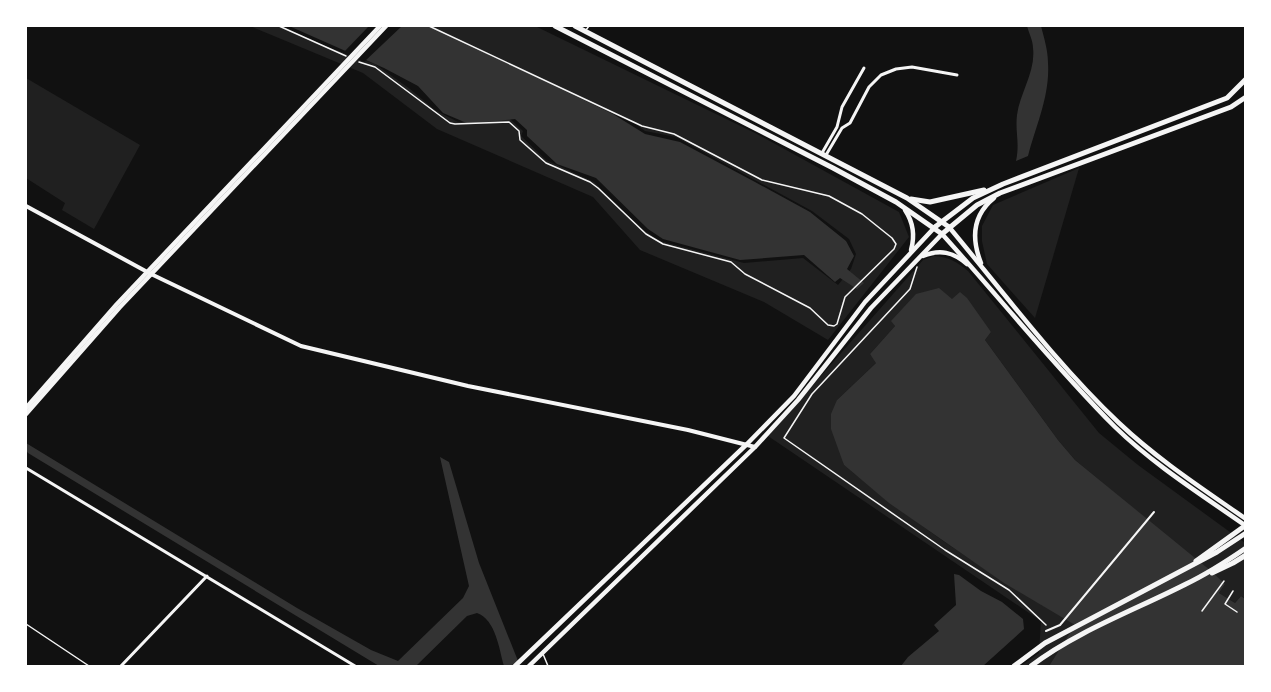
<svg xmlns="http://www.w3.org/2000/svg" width="1271" height="692" viewBox="0 0 1271 692" font-family="'Source Sans 3',sans-serif">
<style>
.green{fill:#202020}
.water{fill:#333}
.pier{fill:#111}
.lines{fill:none;stroke-linecap:round;stroke-linejoin:round}
.path{stroke:#f5f5f5;stroke-width:1.5}
.service{stroke:#f5f5f5;stroke-width:1.5}
.pedestrian{stroke:#f5f5f5;stroke-width:2}
.minor{stroke:#f5f5f5;stroke-width:3}
.tertiary{stroke:#f5f5f5;stroke-width:4}
.secondary{stroke:#f5f5f5;stroke-width:4.5}
.primary{stroke:#f5f5f5;stroke-width:4.5}
.trunk{stroke:#f5f5f5;stroke-width:5}
</style>
<rect width="100%" height="100%" fill="#111"/>
<!-- green -->
<g class="green">
<path d="M250 26H281L330 48 375 64 410 89 435 110 458 122 507 116 523 131 521 136 546 160 594 182 642 229 660 241 744 263 803 258 838 285 851 269 856 254 849 239 812 211 676 137 645 131 637 125 422 26H535L755 133 899 212 909 237 828 340 764 302 640 250 593 197 437 129 363 73Z"/>
<path d="M26 78 140 145 94 229 62 210 65 203 26 178Z"/>
<path d="M1079 168 1035 318 987 264 982 241V226L993 205Z"/>
<path d="M934 256C949 257 957 262 968 271L1099 433 1138 465 1245 543V599L1241 596 1235 603 1219 593 1225 584 1075 460 1058 440 985 340 991 332 952 299 916 295 892 321 895 326 870 354 877 362 837 400 844 465C916 526 994 577 1076 625L1049 666H1021L1039 653 1041 621 768 436 923 260Z"/>
</g>
<!-- water -->
<g class="water">
<path d="M289 26H430L613 114 645 134 680 142 755 182 810 212 846 241 854 256 847 269 864 283 857 289 840 278 835 282 804 255 740 260 663 239 648 229 596 178 557 164 527 136V130L515 119 469 124 443 113 418 86 384 68Z"/>
<path d="M1027 26H1041C1044 38 1048 50 1048 63 1050 96 1036 125 1028 156L1016 161C1020 143 1015 132 1017 115 1020 93 1036 71 1033 48 1033 41 1029 33 1027 26Z"/>
<path d="M939 288 952 299 960 292 967 298 991 332 985 340 1058 440 1075 460 1211 571 1225 584 1219 593 1235 603 1241 596 1245 599V666H1049L1075 625 1004 583 889 503 844 465 831 429V414L837 400 876 363 870 354 895 326 891 321 916 294Z"/>
<path d="M26 443 297 608 371 650 398 661 463 598 469 586 440 457 449 462 479 563 520 666H504C499 649 496 620 477 613L467 616 416 666H379L28 453 26 450Z"/>
<path d="M954 574 959 575 981 591 1002 602 1023 619 1024 629 983 666H901L908 657 939 631 934 625 956 605Z"/>
</g>
<!-- pier -->
<path class="pier" d="M369 26H402L364 62 343 53Z"/>
<g class="lines">
<!-- path -->
<g class="path">
<path d="M279 26 346 56"/>
<path d="M359 62 375 67 450 123 455 124 509 122 519 131 520 140 546 163 590 182 598 188 646 234 663 244 731 262 745 274 810 308 828 325 834 326 837 324 845 297 894 249 896 244 892 238 862 214 829 196 762 180 674 134 642 126 429 26"/>
<path d="M917 267 910 289 812 394 784 438 945 550 1009 590 1046 625"/>
<path d="M1233 591 1225 604 1237 612"/>
<path d="M1202 611 1224 581"/>
</g>
<!-- service -->
<g class="service">
<path d="M586 30 589 26"/>
<path d="M26 624 89 666"/>
<path d="M543 654 548 666"/>
</g>
<!-- pedestrian -->
<path class="pedestrian" d="M1046 631 1060 625 1154 512"/>
<!-- minor -->
<g class="minor">
<path d="M822 153 837 127 842 107 864 68"/>
<path d="M826 155 842 128 850 123 869 87 881 75 896 69 912 67 957 75"/>
<path d="M26 468 355 666"/>
<path d="M121 666 207 576"/>
</g>
<!-- tertiary -->
<path class="tertiary" d="M26 206 151 274 301 346 468 386 688 430 755 447"/>
<!-- secondary -->
<g class="secondary">
<path d="M905 210C913 222 915 236 911 250"/>
<path d="M923 256C940 249 953 252 967 264"/>
<path d="M26 408 117 304 380 26"/>
<path d="M26 414 120 307 386 26"/>
<path d="M515 666 747 444 794 396 865 302 935 227"/>
<path d="M529 666 755 447 798 400 871 308 942 234"/>
</g>
<!-- primary -->
<g class="primary">
<path d="M949 227C1004 293 1056 363 1119 423 1157 459 1203 489 1246 519"/>
<path d="M942 234C1000 298 1054 366 1115 427 1154 465 1202 495 1246 526"/>
<path d="M981 263C971 238 973 215 994 198"/>
</g>
<!-- trunk -->
<g class="trunk">
<path d="M555 26 833 168 896 202 942 234 977 205 1000 193 1231 107 1246 97"/>
<path d="M575 26 907 198 949 227"/>
<path d="M911 199 930 202 984 190"/>
<path d="M935 227 973 198 1003 184 1227 98 1246 79"/>
<path d="M1196 561 1246 525"/>
<path d="M1212 573 1233 563 1246 555"/>
<path d="M1014 666 1045 643 1217 552 1246 533"/>
<path d="M1031 666C1077 631 1135 610 1186 584 1207 574 1227 561 1246 548"/>
</g>
</g>
<!-- border -->
<rect width="1271" height="692" fill="none" stroke="#ffffff" stroke-width="54"/>
</svg>
